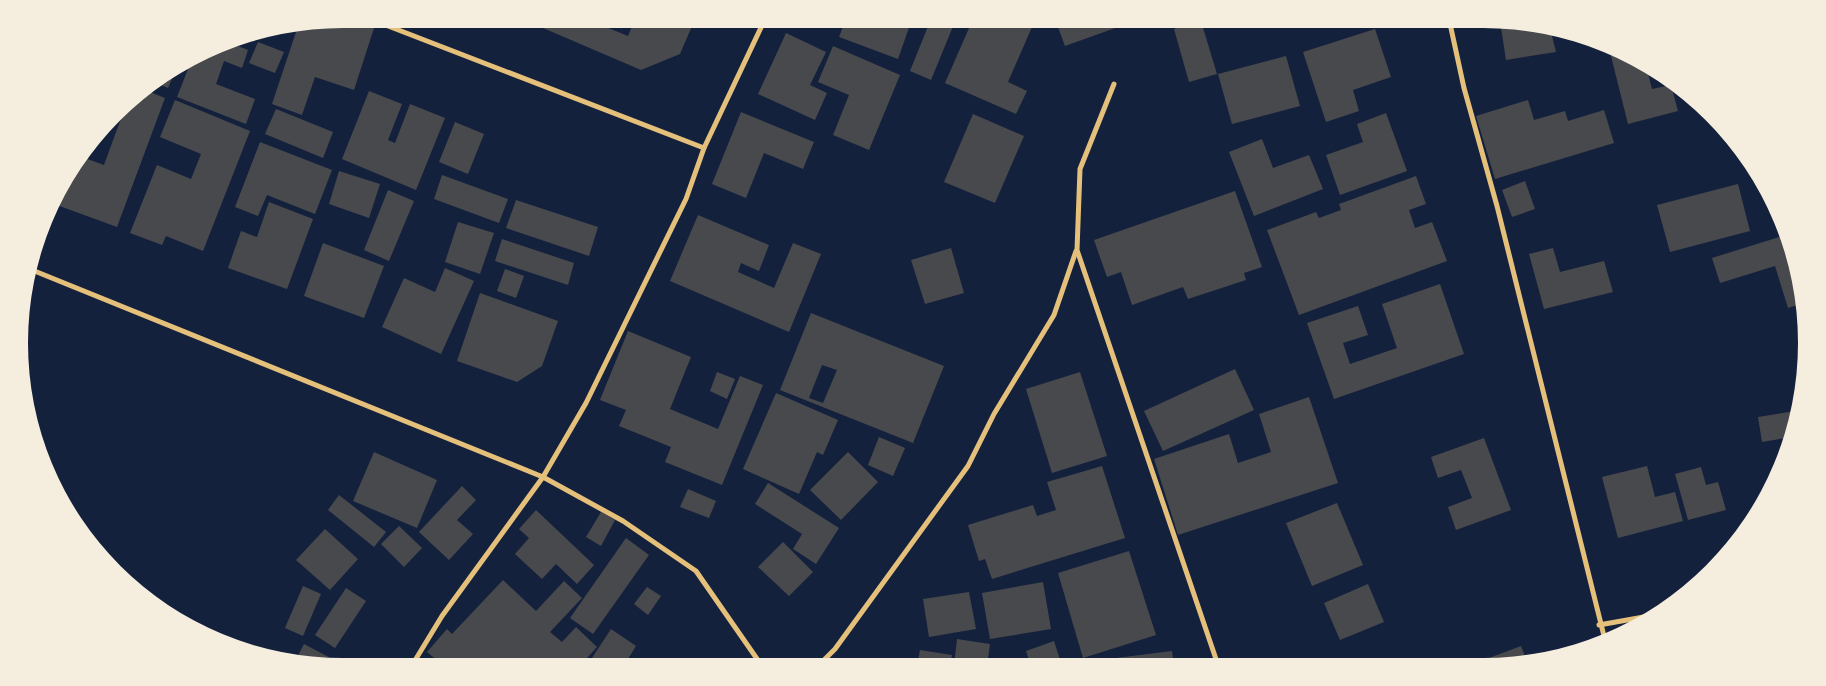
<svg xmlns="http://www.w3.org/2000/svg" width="1826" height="686" viewBox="0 0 1826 686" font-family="Montserrat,sans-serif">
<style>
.building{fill:#48494c;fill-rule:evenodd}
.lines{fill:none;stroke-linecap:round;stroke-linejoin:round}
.minor{stroke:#e5c07b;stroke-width:5}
</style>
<rect width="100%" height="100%" fill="#14213d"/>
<!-- building -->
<g class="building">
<path d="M343 19H355L375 25 354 90 315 77 302 115 272 104 298 26Z"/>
<path d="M538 19H586L628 36 635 19H695L680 54 641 70 536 25Z"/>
<path d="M783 19H807L803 28Z"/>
<path d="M846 19 880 20 881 19H912L898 59 839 37Z"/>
<path d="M931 19H956L931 80 910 71Z"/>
<path d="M973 19 1035 20 1008 82 1027 91 1016 114 945 83Z"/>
<path d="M1055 19H1131L1132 22 1065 46Z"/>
<path d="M1201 21 1217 74 1189 82 1174 29Z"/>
<path d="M1500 21 1550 28 1556 52 1506 60Z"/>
<path d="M1375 29 1391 77 1353 90 1359 111 1326 122 1303 52Z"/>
<path d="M786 33 826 52 810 85 827 93 815 120 758 94Z"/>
<path d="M228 42 248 50 242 68 224 61 216 84 255 99 246 124 177 97 190 64Z"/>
<path d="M258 42 284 52 275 73 249 63Z"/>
<path d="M833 46 900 75 869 150 833 135 849 95 818 82Z"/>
<path d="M1617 55 1647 69 1652 89 1671 85 1678 111 1628 124 1611 56Z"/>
<path d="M1286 56 1300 106 1232 124 1218 74Z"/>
<path d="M174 74 168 88 156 83Z"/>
<path d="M145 90 165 98 117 227 54 204 62 181 82 157 104 165 123 113 120 111 129 99Z"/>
<path d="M369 91 402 104 388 140 395 143 410 104 445 118 416 190 342 159Z"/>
<path d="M175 100 250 131 203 251 166 236 162 245 130 233 157 165 191 179 201 154 160 137Z"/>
<path d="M1528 100 1534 120 1565 111 1568 121 1604 110 1614 143 1495 179 1476 116Z"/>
<path d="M276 109 333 132 323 158 265 134Z"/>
<path d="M741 112 814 142 803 169 764 153 746 198 712 184Z"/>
<path d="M1386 113 1407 171 1340 195 1326 155 1363 142 1357 124Z"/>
<path d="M973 114 1024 136 995 203 944 182Z"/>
<path d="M455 122 484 134 468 174 439 162Z"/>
<path d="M1262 139 1273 168 1309 155 1323 189 1254 216 1229 152Z"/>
<path d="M260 142 332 170 315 214 267 195 258 216 235 207Z"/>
<path d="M339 171 380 184 369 218 329 204Z"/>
<path d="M442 175 508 199 499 223 434 199Z"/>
<path d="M1416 176 1426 204 1409 210 1415 228 1432 222 1447 261 1299 315 1267 230 1316 212 1319 218 1341 210 1339 204Z"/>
<path d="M1525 181 1535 209 1512 217 1502 190Z"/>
<path d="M1738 184 1750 231 1670 252 1657 205Z"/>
<path d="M388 190 414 201 389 261 364 250Z"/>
<path d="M1235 191 1262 267 1244 273 1246 280 1188 299 1183 287 1132 305 1121 272 1107 277 1094 240Z"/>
<path d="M516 200 598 227 589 256 506 228Z"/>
<path d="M269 202 313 219 287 289 228 268 241 231 257 237Z"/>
<path d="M698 215 769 245 759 271 741 263 738 272 774 288 793 243 821 254 789 332 670 281Z"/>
<path d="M458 222 494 233 480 274 445 262Z"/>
<path d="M1782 236 1804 303 1788 308 1775 266 1720 283 1712 258Z"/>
<path d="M502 239 574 263 568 285 495 261Z"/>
<path d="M323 243 384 266 364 318 304 296Z"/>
<path d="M951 248 964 293 925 304 911 260Z"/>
<path d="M1553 248 1560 272 1604 261 1613 292 1544 309 1529 254Z"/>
<path d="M445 268 474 281 441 354 382 327 404 278 435 292Z"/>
<path d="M505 269 524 276 516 298 497 291Z"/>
<path d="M1440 284 1464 354 1334 399 1307 323 1358 306 1368 335 1343 343 1350 364 1397 348 1382 304Z"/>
<path d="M480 293 558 321 542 366 517 382 457 361Z"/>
<path d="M811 313 944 366 913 443 780 390ZM822 365 837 370 823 403 809 398Z"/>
<path d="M628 331 691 357 670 409 718 429 740 376 763 385 722 485 665 462 671 447 619 426 626 410 600 400Z"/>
<path d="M1235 369 1254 410 1163 451 1144 411Z"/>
<path d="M717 372 735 379 727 399 710 391Z"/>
<path d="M1080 372 1107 456 1052 473 1026 389Z"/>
<path d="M776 393 838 420 823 455 817 452 799 494 743 469Z"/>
<path d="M1309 397 1338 483 1178 535 1154 459 1229 434 1238 463 1271 452 1259 414Z"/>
<path d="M1795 411 1796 427 1792 437 1762 442 1758 417Z"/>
<path d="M879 437 905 448 893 476 868 465Z"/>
<path d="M1484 438 1511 510 1456 530 1448 507 1472 498 1461 470 1438 478 1431 457Z"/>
<path d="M374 452 437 480 417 528 353 501Z"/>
<path d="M848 452 878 482 841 520 810 490Z"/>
<path d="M1102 466 1125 538 992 579 985 559 979 561 968 525 1033 505 1037 516 1056 510 1047 482Z"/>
<path d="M1647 466 1655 497 1675 492 1683 521 1618 538 1602 477Z"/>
<path d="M1701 467 1706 485 1718 482 1726 510 1688 520 1675 474Z"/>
<path d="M1773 482 1767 498 1764 484Z"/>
<path d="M768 483 839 528 816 564 793 549 802 534 755 504Z"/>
<path d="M462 486 476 500 457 520 473 534 449 560 419 532Z"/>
<path d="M688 489 716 501 709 518 680 507Z"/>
<path d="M339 495 386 532 374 547 328 510Z"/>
<path d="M1337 503 1363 565 1312 586 1286 523Z"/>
<path d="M536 510 594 565 577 584 556 564 542 579 515 554 529 538 519 529Z"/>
<path d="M601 512 615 520 601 546 586 537Z"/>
<path d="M399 526 422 548 404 567 381 544Z"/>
<path d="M325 529 358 559 330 590 296 560Z"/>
<path d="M626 538 649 555 593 634 570 618Z"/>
<path d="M783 542 813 572 789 596 758 567Z"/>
<path d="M1129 551 1156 635 1083 658 1058 573Z"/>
<path d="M503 580 536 611 564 581 582 598 550 632 562 642 576 627 597 647 579 667H445L427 652 447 629 452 634Z"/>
<path d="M1043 582 1051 629 990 639 982 593Z"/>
<path d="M1368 584 1384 622 1340 640 1324 603Z"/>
<path d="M303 586 321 594 303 636 285 628Z"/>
<path d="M647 587 661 596 648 615 634 604Z"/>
<path d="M346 588 366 601 335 648 315 635Z"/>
<path d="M969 592 976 629 929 637 923 599Z"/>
<path d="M611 629 636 646 623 667H586Z"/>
<path d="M957 639 990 644 987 666H954Z"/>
<path d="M1054 641 1062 666H1031L1026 651Z"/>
<path d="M304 644 338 662 336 666 295 661Z"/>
<path d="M1521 646 1528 664 1473 665V664Z"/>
<path d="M920 650 952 655 950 666H917Z"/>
<path d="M1172 651 1174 665H1117L1116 658Z"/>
</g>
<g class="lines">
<!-- minor -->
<g class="minor">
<path d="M370 19 704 148"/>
<path d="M1449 19 1464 88 1497 206 1605 640"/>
<path d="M1114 84 1080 169 1077 250 1218 665"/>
<path d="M32 270 543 477 623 521 696 571 762 666"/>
<path d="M1599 625 1655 615"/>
<path d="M818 666 835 649 968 466 994 414 1054 315 1076 251"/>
<path d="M411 667 442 616 543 477 586 403 686 199 704 148 765 19"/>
</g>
</g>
<!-- crop -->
<path d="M0 0H1826V686H0ZM343 28H1483A315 315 0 0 1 1798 343V343A315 315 0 0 1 1483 658H343A315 315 0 0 1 28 343V343A315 315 0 0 1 343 28Z" fill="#f5edde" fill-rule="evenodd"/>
</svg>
